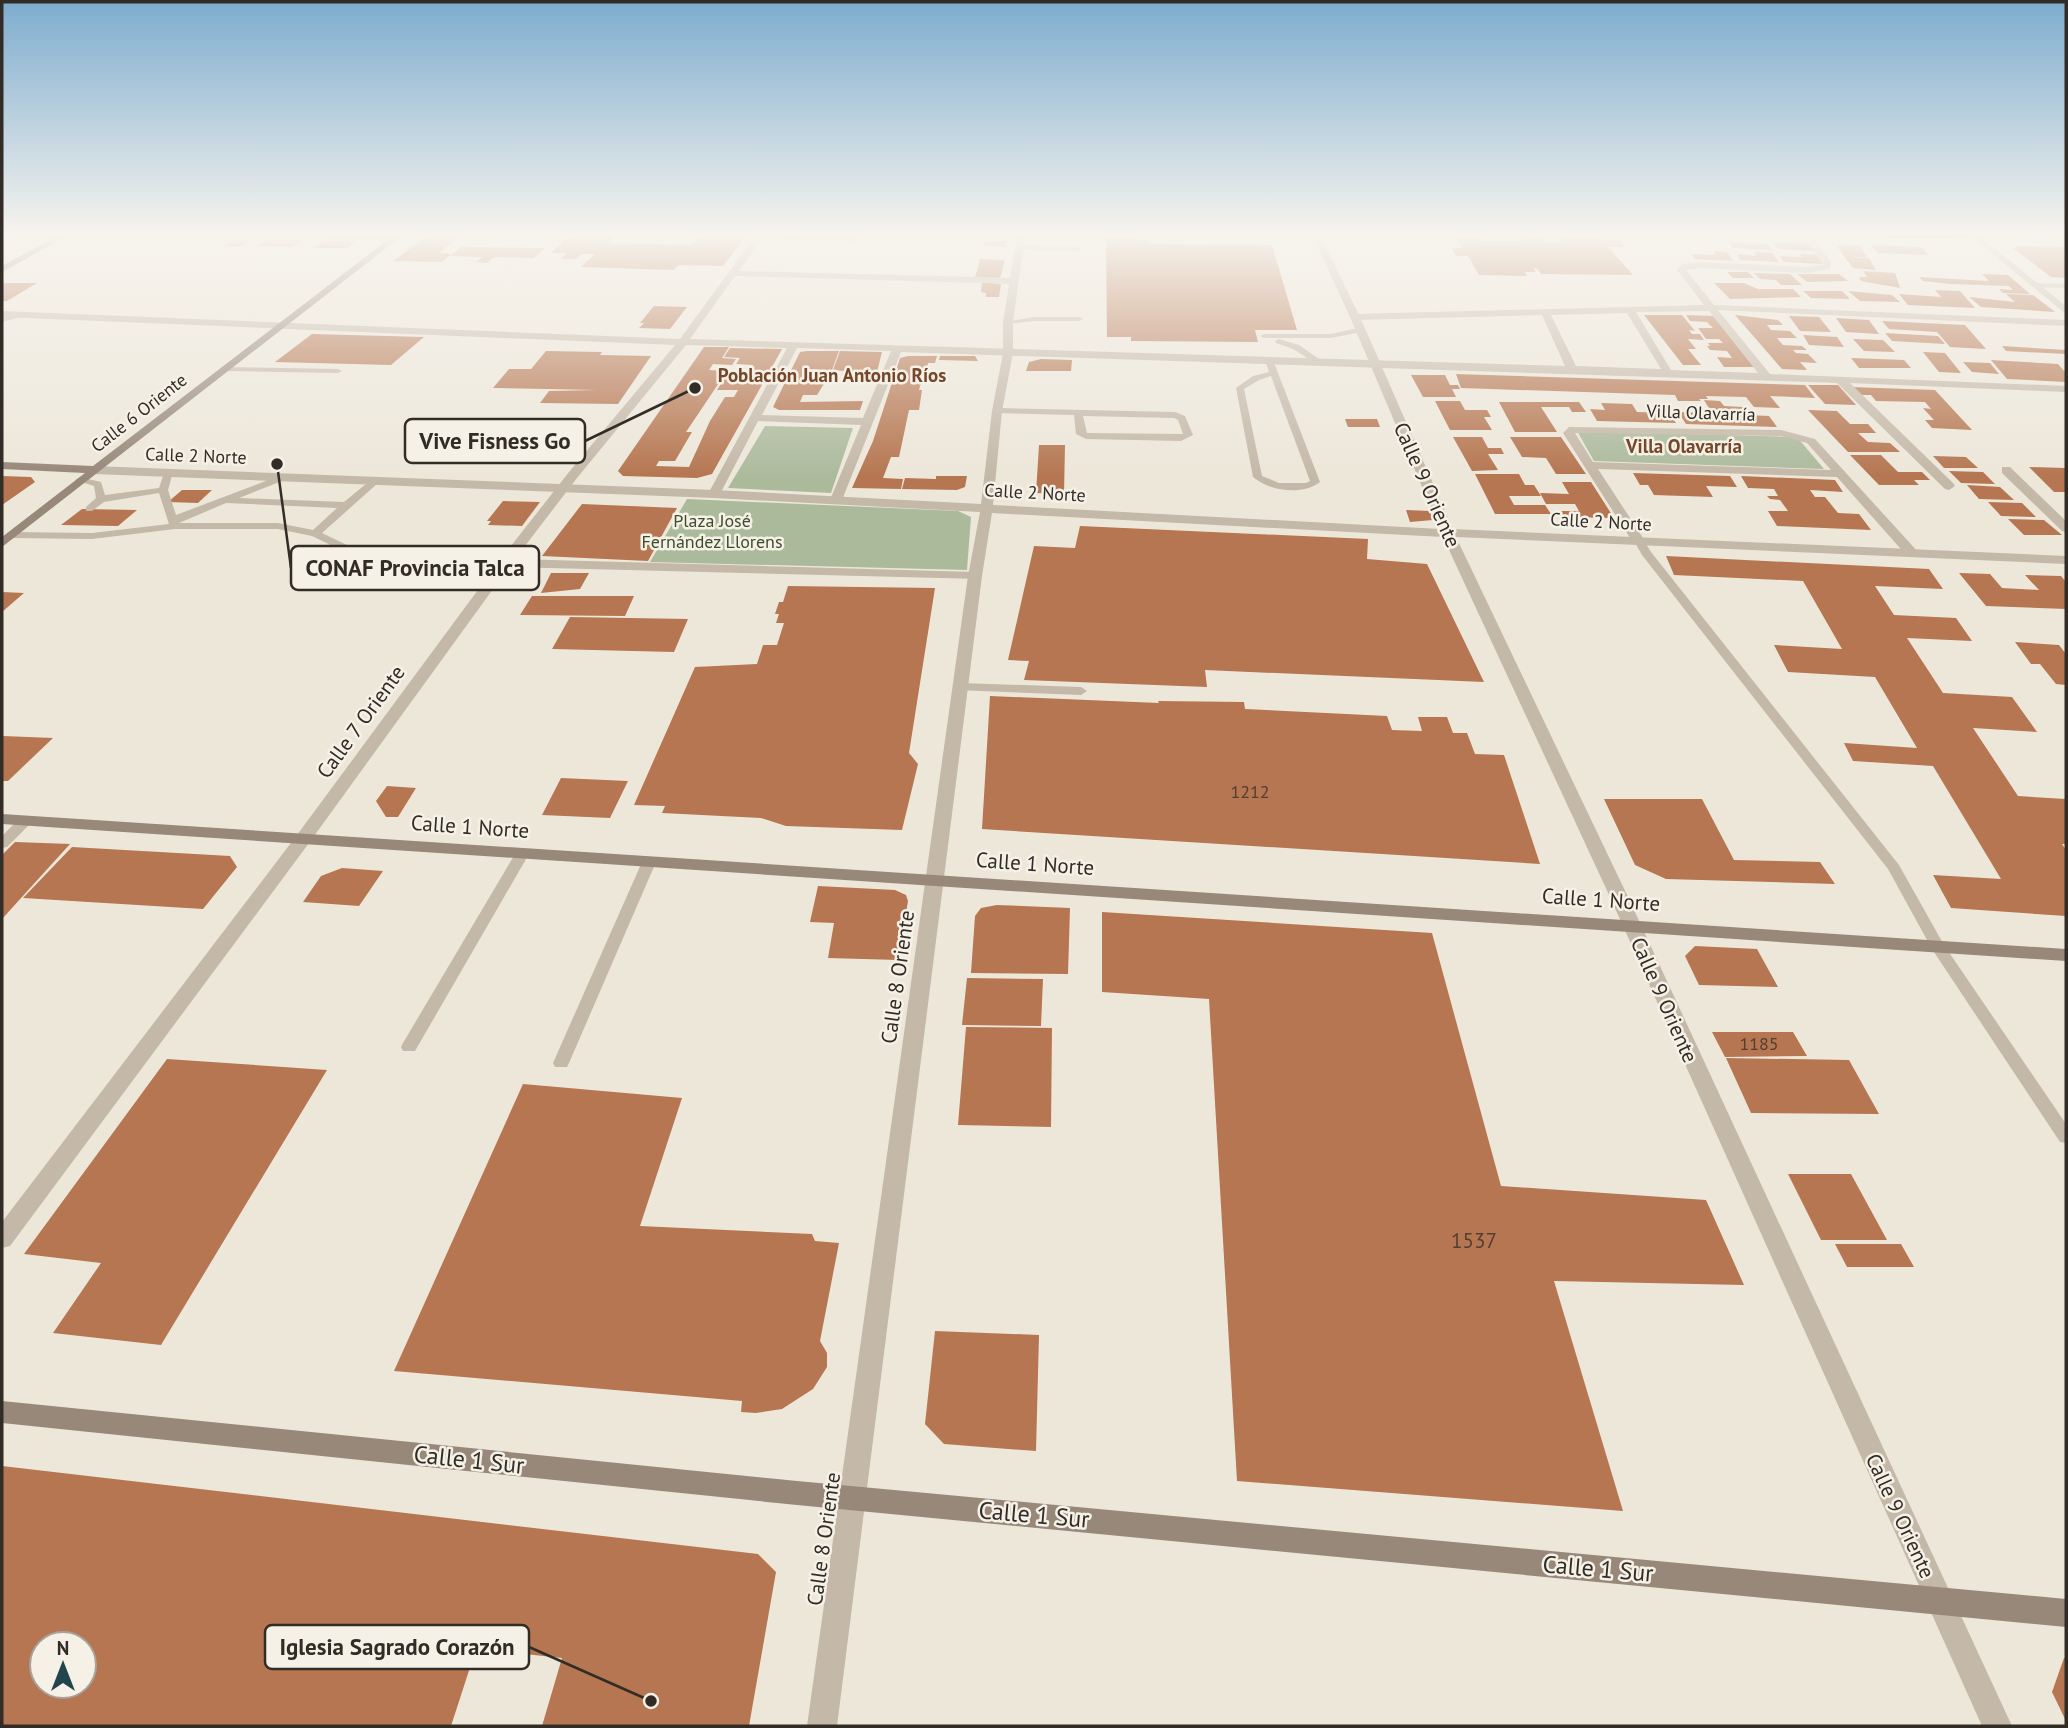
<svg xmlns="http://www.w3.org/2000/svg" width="2068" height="1728" viewBox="0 0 2068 1728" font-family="'PT Sans',sans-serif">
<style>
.green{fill:#acba9c}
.building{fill:#b57651;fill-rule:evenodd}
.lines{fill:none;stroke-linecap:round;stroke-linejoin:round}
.service{fill:#c4b8a8;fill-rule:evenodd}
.minor{fill:#c4b8a8;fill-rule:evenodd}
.tertiary{fill:#c4b8a8;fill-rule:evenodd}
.secondary{fill:#97887a;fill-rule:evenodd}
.primary{fill:#71655a;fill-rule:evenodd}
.labels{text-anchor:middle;stroke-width:5;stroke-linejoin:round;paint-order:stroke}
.far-street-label{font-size:18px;fill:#322c27;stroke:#f6f1e6}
.far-park-label{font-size:18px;fill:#3d4c2e;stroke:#f6f1e6}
.number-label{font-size:18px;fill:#533e32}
.far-neighbourhood-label{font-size:19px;font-weight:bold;fill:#75472b;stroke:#f6f1e6}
.street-label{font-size:21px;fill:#322c27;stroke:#f6f1e6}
.near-number-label{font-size:21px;fill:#533e32}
.near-street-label{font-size:24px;fill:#322c27;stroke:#f6f1e6}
.leader{fill:none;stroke:#322c27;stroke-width:2.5}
.callout-dot{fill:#322c27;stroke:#f6f1e6;stroke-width:2.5}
.callout{fill:#f6f1e6;stroke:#322c27;stroke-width:2.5}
.callout-label{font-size:23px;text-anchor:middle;font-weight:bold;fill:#322c27}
</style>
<rect width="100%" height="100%" fill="#ede7da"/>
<!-- green -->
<g class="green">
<path d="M765 426 853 428 831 493 728 488Z"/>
<path d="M1577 431 1797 437 1824 469 1594 461Z"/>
<path d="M687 499 958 511 971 517 967 570 650 562Z"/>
</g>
<!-- building -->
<g class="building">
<path d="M427 235H461L439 253 451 254 442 262 394 261Z"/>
<path d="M570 235H616L608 243 691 245 700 235H747L723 266 678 265 674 270 581 267 595 254H581L576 259H561L567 253H551Z"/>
<path d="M786 235H861L858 241 782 239Z"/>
<path d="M1456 237H1478L1480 241H1524L1521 237H1542L1545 242H1563L1560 238 1619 240 1625 247H1608L1633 275 1541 274 1538 269 1533 268 1536 272H1525L1527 276 1479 275 1468 256H1456L1452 248H1462Z"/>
<path d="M1106 238 1149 240V244L1272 245 1297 330H1255L1258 342 1131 341V337H1107Z"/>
<path d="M234 240H251L240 247 223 246Z"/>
<path d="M269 240H302L292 247 258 246Z"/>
<path d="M323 241H357L348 248H314Z"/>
<path d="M985 241H1007L1006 247 984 246Z"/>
<path d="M1729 242 1768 244 1772 250 1733 248Z"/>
<path d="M1772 242 1808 243 1814 251 1778 249Z"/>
<path d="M1836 245 1860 246 1867 257H1851L1869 258 1876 270 1853 268Z"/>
<path d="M1870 245 1921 247 1929 255 1878 253Z"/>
<path d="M2018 246 2066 247V278L2051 277 2013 248Z"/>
<path d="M461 247 545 248 534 258 494 257 487 263 476 262 483 257 450 256Z"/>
<path d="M1714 251 1727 252 1733 261 1695 259 1692 254 1716 255Z"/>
<path d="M1754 252 1773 253 1778 262 1740 260 1737 254 1756 256Z"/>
<path d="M1800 254 1817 255 1823 264 1784 262 1780 256 1802 257Z"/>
<path d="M980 259 1005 260 1000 278H975Z"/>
<path d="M1863 271 1895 273 1900 288 1861 281 1859 277H1867Z"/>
<path d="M1727 272H1748L1754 278H1733Z"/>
<path d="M1754 273 1790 274 1802 285H1781L1776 280 1760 279Z"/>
<path d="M1797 274H1839L1848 281 1807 282Z"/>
<path d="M1982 274 2008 275 2030 294 2003 293 1999 289 2013 290 2009 286 1951 284 1923 281 1919 277 1989 281Z"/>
<path d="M982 282 1001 284 999 297H986V293L981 292Z"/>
<path d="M2 283H37L7 301H2Z"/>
<path d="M1714 283H1744L1758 289H1793L1801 297 1730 299Z"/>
<path d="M1935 290 1960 291 1975 308 1908 305 1899 294 1941 297Z"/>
<path d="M1803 291H1842L1850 299 1811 298Z"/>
<path d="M1848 291 1892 295 1900 302 1860 301Z"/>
<path d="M2006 294 2033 295 2055 312 1981 307 1969 297 2015 302Z"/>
<path d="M654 306 687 307 670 329 639 328 644 323H640Z"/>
<path d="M1644 315H1682L1695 331 1689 330 1692 334H1700L1704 340 1688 339 1696 349H1688L1701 365H1683Z"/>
<path d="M1686 315 1715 316 1758 367H1724L1717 357 1732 358 1727 351 1710 350 1707 346H1710L1708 343H1723L1719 339H1706L1698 328H1713L1707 322 1690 321Z"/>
<path d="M1735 315 1778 320 1783 325H1767L1771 330 1790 331 1797 338H1777L1783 345 1802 346 1807 350H1793L1796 353 1808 354 1817 363 1800 362 1807 370 1782 369Z"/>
<path d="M1789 316 1819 317 1831 332 1800 331Z"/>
<path d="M1836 318 1869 320 1879 334 1846 332Z"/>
<path d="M1882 321 1965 325 1986 349 1950 347 1937 332 1889 329Z"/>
<path d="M1885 333 1938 336 1945 344 1892 341Z"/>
<path d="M312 334 424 337 391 365 275 362Z"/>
<path d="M1803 335 1837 337 1844 347 1809 345Z"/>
<path d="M1853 339 1883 340 1895 352 1864 351Z"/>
<path d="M2002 346 2066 350V354L2006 351Z"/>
<path d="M704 347H729L722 358 736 359 732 365 713 364 709 370 727 371 686 432H692L675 461H659L656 466 689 467 710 421 725 397H734L738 390H717L729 371 759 372 750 370 753 365 736 364 740 358 724 357 730 348 782 349 712 474 697 478 623 476 618 471Z"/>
<path d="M546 351 602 352 600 355 651 356 618 404 540 403 549 391 597 390 493 388 509 369H531Z"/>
<path d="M807 351H839L832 370 808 369 807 372H814L809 382H825L817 395H803L800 402 863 401 860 410H779L773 407 800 352Z"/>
<path d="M840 351 882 352 876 376H854L855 372 833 370Z"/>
<path d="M1923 352 1945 353 1961 373 1939 372Z"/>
<path d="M908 356H937L935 363H928L924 384 921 383 919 390H922L919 410H909L899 457H891L883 478 903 479 901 489 852 488 873 441 900 358Z"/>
<path d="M940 356H975L978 361 939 360Z"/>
<path d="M1851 358 1904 360 1911 368H1859Z"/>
<path d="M1041 359 1072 360 1071 371H1026L1029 362Z"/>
<path d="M1991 360 2058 364 2066 373V382L2007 379Z"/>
<path d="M1963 362 1990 363 1999 374 1972 372Z"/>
<path d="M1456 374 1805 385 1815 398 1770 396 1780 408 1754 407 1746 397 1706 396 1708 399H1699L1701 401H1678L1675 395 1461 388Z"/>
<path d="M1411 375H1445L1450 385H1458L1460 389H1452L1456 397H1423Z"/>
<path d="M1808 385H1838L1856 405 1825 404Z"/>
<path d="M1851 387 1935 390 1972 430 1932 428 1925 420H1934L1923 408 1931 409 1925 402 1876 401 1871 395H1857Z"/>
<path d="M1704 400 1720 401 1724 406 1743 407 1748 415 1769 416 1777 427 1686 424 1678 412 1712 413Z"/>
<path d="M1435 401H1460L1465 410H1487L1491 417H1484L1492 430H1450Z"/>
<path d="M1499 402H1579L1586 412H1572L1569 407H1541L1557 432H1515Z"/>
<path d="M1601 403 1632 404 1637 412 1669 413 1676 423 1597 421 1590 409 1605 410Z"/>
<path d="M1808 410 1837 411 1850 424H1868L1876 433H1858L1868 442 1890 443 1900 452H1848Z"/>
<path d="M1345 419H1377L1380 427H1348Z"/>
<path d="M1453 437H1482L1488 448H1501L1504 454H1488L1498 470 1472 471Z"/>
<path d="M1510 437H1561L1586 474H1556L1546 458 1522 457Z"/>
<path d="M1039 445H1065L1064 494 1036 493Z"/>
<path d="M1850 455H1881L1898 472H1922L1930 480H1914L1919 485H1879Z"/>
<path d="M1933 456 1966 457 1978 468H1944Z"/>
<path d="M2029 467 2065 468 2066 492H2054Z"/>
<path d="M1949 471 1983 472 1995 484 1961 483Z"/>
<path d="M1633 473 1730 476 1737 487 1706 486 1713 497 1654 495 1648 485H1640Z"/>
<path d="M1475 474H1519L1525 485H1534L1541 496H1509L1514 505H1545L1551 514H1495Z"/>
<path d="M2 476 31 477 35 482 2 505Z"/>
<path d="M936 476H967L965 487 957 490 902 489 905 478 936 479Z"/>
<path d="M1741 476 1835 480 1843 492 1810 490 1815 497H1825L1838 513 1859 514 1871 530 1777 526 1768 511H1788L1780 500 1770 499 1767 496H1778L1774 489 1748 488Z"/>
<path d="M1562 482H1591L1614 518 1564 517 1561 511H1579L1575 504H1546L1540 493 1569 494Z"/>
<path d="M1967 485 2000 487 2014 500 1979 499Z"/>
<path d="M182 490H212L198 503 168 502Z"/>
<path d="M503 501 540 502 522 526 488 525 491 521H487Z"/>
<path d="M1988 502 2022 503 2036 517 2001 516Z"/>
<path d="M582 504 677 508 648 561 542 556Z"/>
<path d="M82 509 137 510 118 526 61 525Z"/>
<path d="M1406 510 1430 511 1433 520 1410 522Z"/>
<path d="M2008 519 2044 520 2062 535H2024Z"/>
<path d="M1080 526 1368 539 1367 559 1427 564 1484 682 1205 670 1207 687 1024 680 1029 661 1008 660 1034 546 1075 548Z"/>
<path d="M1666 556 1929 569 1943 589 1875 586 1894 615 1956 618 1972 641 1907 638 1943 693 2012 697 2037 732 1973 728 2018 796 2066 799V844H2062L2066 850V916L1951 908 1933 875 2001 879 1933 766 1853 761 1844 743 1917 748 1875 677 1788 672 1774 645 1842 649 1803 581 1674 575Z"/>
<path d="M551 573H589L580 589 541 593Z"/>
<path d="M1959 573 1990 574 2002 588 2039 590 2025 575 2061 576 2066 582V609L1986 606Z"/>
<path d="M788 586 935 588 909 753 918 764 902 830 786 826 761 818 662 813 665 806 634 805 695 667 757 664 763 645H777L784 623H776L779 614H775L779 602H783Z"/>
<path d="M2 592 24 593 2 612Z"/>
<path d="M532 596H634L625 616 520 615Z"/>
<path d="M570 617 688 619 674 652 552 649Z"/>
<path d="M2015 642 2059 645 2066 654V685L2056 684 2040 664H2031Z"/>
<path d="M990 696 1159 703 1158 701 1244 702 1245 709 1387 716 1392 730 1422 731 1418 717H1447L1453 733H1467L1475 754 1504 755 1540 864 982 829Z"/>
<path d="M3 736 53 738 8 781H2Z"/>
<path d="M561 778 628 781 610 818 542 815Z"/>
<path d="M387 786 416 788 398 817H386L376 801Z"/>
<path d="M1604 799H1702L1734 860 1820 862 1835 884 1666 879 1635 865Z"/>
<path d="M15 842 70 844 2 919V855Z"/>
<path d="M72 847 230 856 237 867 203 909 23 898Z"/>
<path d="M342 868 383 871 359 906 303 902 321 876Z"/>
<path d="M818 886 895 890 906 895 908 901 898 960 828 958 834 923 810 922Z"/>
<path d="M997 905 1070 908 1068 974 971 973 975 916 981 908Z"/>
<path d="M1102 912 1432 933 1501 1186 1706 1200 1744 1285 1554 1281 1623 1511 1237 1481 1209 999 1102 992Z"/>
<path d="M1695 946 1757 949 1778 987 1699 985 1685 956Z"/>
<path d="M967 978 1043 979 1041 1026 962 1025Z"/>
<path d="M966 1027 1052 1028 1051 1127 958 1125Z"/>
<path d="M1712 1032H1793L1807 1056 1725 1057Z"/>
<path d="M1726 1058 1849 1060 1879 1114 1751 1113Z"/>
<path d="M167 1059 327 1070 161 1345 53 1333 101 1263 24 1254Z"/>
<path d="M523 1084 682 1098 640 1226 812 1234 815 1241 839 1243 820 1341 827 1353V1367L813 1389 782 1409 756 1413 741 1412 742 1401 394 1371Z"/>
<path d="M1788 1174H1851L1887 1240H1821Z"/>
<path d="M1835 1244H1901L1914 1267H1847Z"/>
<path d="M935 1331 1039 1335 1036 1451 944 1444 925 1424Z"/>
<path d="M2 1466 758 1554 776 1572 749 1726H542L562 1658 476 1649 451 1726H2ZM42 1644H84V1686H42Z"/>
<path d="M2064 1658H2066V1721L2052 1692Z"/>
</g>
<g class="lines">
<!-- service -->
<g class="service">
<path d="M1018 246 1079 247 1082 249 1079 251 1016 249Z"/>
<path d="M2036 283 2066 284V288L2033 287V283Z"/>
<path d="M17 313H20V317L2 322V318Z"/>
<path d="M1035 317H1079L1083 319 1079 321H1035L1008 324 1004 322Z"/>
<path d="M1358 328 1362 330 1361 332 1331 338H1264L1260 336 1264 334H1331Z"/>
<path d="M1279 339 1299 345 1322 361 1315 363 1293 349 1276 343 1275 341Z"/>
<path d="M1269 358 1273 360 1320 482C1302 496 1269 491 1253 477L1236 388 1253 376 1269 372 1265 360ZM1271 376 1310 481 1306 483H1279L1262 476 1244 389 1259 380Z"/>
<path d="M222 367 338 369 342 371 338 373 225 371H222Z"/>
<path d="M997 408 1175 412 1185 416 1193 435 1181 441 1086 439 1076 434 1074 415 994 413 993 411ZM1083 416 1174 418 1178 420 1183 434 1087 433Z"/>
<path d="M165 470 173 472 168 490 176 515 284 474 287 475V479L239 498 344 502 372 479H378V483L322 533 380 561 438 565 443 568 438 571 374 566 312 536 278 529H175L92 539 12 538 7 535 12 532 92 533 169 524 159 493 104 502 92 511H86V507L96 498 94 486 75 480 80 477 101 482 105 495 159 488ZM226 503 337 508 313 530 278 523H179Z"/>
<path d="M1639 538 1643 539 1651 552 1899 865 1944 945 2066 1124V1143L2060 1142 1932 949 1888 869 1642 555 1634 541Z"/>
<path d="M960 683 1081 687 1087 691 1081 695 956 690 954 687Z"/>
<path d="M25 817 30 818 32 821 30 824 7 847 2 848V836L20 818Z"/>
<path d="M522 850 529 854 415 1051H403L401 1047 403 1043 515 854Z"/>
<path d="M649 858 656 862 569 1063 567 1067H555L553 1063 642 862Z"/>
</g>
<!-- minor -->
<g class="minor">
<path d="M262 235H374L398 238 394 241 266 238Z"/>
<path d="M756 235H764L739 271 1014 278 1019 281 1014 284 735 276 690 339 1565 366 1542 315 1355 320 1350 317 1355 314 1704 305 1677 270 1682 264 1700 262 1807 267 1823 265 1802 235H1810L1831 262 1830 269 1807 273 1700 268 1686 270 1714 305 2066 320V326L1718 310 1770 374 2066 386V392L1850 383 1953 483 1955 486 1949 490 1945 489 1837 383 901 352 842 500 836 504 830 500 861 425 758 421 720 494 710 497 708 494 787 348 686 345 577 478 515 559 975 572 980 573V579L509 567 309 843 10 1246 2 1248V1222L297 835 500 560 569 472 675 345 2 317V311L680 339ZM1709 311 1758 373 1671 370 1636 312ZM1627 313 1661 369 1576 366 1551 315ZM797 348 891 351 863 418 762 415Z"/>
<path d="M1969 235H1978L2066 306V314Z"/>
<path d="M1569 427 1781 430 1815 439 1919 553 1917 556H1907L1837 477 1598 469 1645 541 1644 544H1634L1563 433ZM1575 433 1781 436 1807 443 1831 470 1593 462Z"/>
<path d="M2002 467H2010L2066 521V532L2062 531 2002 473Z"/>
</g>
<!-- tertiary -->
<path class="tertiary" d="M1017 235H1025L1013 322V353L1002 411 993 505 1440 529 1350 317 1312 235H1320L1360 317 1453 529 2066 556V564L1456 537 1628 897 2012 1726H1982L1610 897 1443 537 992 513 982 576 837 1726H807L968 576 980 512 714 498 94 474 88 470 94 466 714 490 981 504 992 411 1003 353V322Z"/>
<!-- secondary -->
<g class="secondary">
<path d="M59 235H69L2 272V266Z"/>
<path d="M394 235H403L2 547V537L85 473 2 469V462L93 466Z"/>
<path d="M2 814 2066 949V961L2 824Z"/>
<path d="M2 1401 797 1481 2066 1599V1627L797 1505 2 1423Z"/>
</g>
<!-- primary -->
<path class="primary" d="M1885 235H2066V237L1889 238Z"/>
</g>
<!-- sky -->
<linearGradient id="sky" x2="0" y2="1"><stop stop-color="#7dacce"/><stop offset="0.49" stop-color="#f7f4ee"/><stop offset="1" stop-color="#f7f4ee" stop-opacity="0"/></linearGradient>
<rect width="2068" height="477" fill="url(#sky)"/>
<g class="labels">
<!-- far-street labels -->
<g class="far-street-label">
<text transform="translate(139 413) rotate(-38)" y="6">Calle 6 Oriente</text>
<text transform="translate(1701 413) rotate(2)" y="6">Villa Olavarría</text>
<text transform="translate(196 456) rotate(2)" y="6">Calle 2 Norte</text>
<text transform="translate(1035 493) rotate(3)" y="6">Calle 2 Norte</text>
<text transform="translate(1601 522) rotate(3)" y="6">Calle 2 Norte</text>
</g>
<!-- far-park labels -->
<g class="far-park-label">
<text x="712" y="527">Plaza José<tspan x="712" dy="21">Fernández Llorens</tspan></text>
</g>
<!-- number labels -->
<g class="number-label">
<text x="1250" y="798">1212</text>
<text x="1759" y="1050">1185</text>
</g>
<!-- far-neighbourhood labels -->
<g class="far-neighbourhood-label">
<text x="832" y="382">Población Juan Antonio Ríos</text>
<text x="1684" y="453">Villa Olavarría</text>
</g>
<!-- street labels -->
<g class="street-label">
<text transform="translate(1427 485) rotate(66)" y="7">Calle 9 Oriente</text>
<text transform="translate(361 722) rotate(-54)" y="7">Calle 7 Oriente</text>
<text transform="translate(470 827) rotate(4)" y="7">Calle 1 Norte</text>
<text transform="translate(1035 864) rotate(4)" y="7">Calle 1 Norte</text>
<text transform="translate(1601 900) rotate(4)" y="7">Calle 1 Norte</text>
<text transform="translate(898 977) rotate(-82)" y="7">Calle 8 Oriente</text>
<text transform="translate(1664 1000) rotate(66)" y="7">Calle 9 Oriente</text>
<text transform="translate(1900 1516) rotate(65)" y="7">Calle 9 Oriente</text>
<text transform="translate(824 1539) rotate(-82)" y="7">Calle 8 Oriente</text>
</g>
<!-- near-number labels -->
<g class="near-number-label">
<text x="1474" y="1248">1537</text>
</g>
<!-- near-street labels -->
<g class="near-street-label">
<text transform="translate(469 1460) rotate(6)" y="8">Calle 1 Sur</text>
<text transform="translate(1034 1515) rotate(5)" y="8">Calle 1 Sur</text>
<text transform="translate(1598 1569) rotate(5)" y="8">Calle 1 Sur</text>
</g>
</g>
<!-- callouts -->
<path class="leader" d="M695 388L585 441M277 464L291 568M651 1701L529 1647"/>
<g class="callout-dot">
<circle cx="695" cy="388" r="7"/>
<circle cx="277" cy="464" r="7"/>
<circle cx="651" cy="1701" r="7"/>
</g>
<g class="callout">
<rect x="405" y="419" width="180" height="44" rx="7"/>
<rect x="291" y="546" width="248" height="44" rx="7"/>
<rect x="265" y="1625" width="264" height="44" rx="7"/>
</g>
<g class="callout-label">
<text x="495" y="449">Vive Fisness Go</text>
<text x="415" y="576">CONAF Provincia Talca</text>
<text x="397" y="1655">Iglesia Sagrado Corazón</text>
</g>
<!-- border -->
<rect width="2068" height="1728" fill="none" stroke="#322c27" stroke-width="7"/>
<!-- north arrow -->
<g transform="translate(63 1665)"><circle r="33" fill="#f6f1e6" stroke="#a8a29a" stroke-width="2"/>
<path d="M0-5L12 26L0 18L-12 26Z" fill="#22454d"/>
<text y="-10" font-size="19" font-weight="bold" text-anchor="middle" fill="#322c27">N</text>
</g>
</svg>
